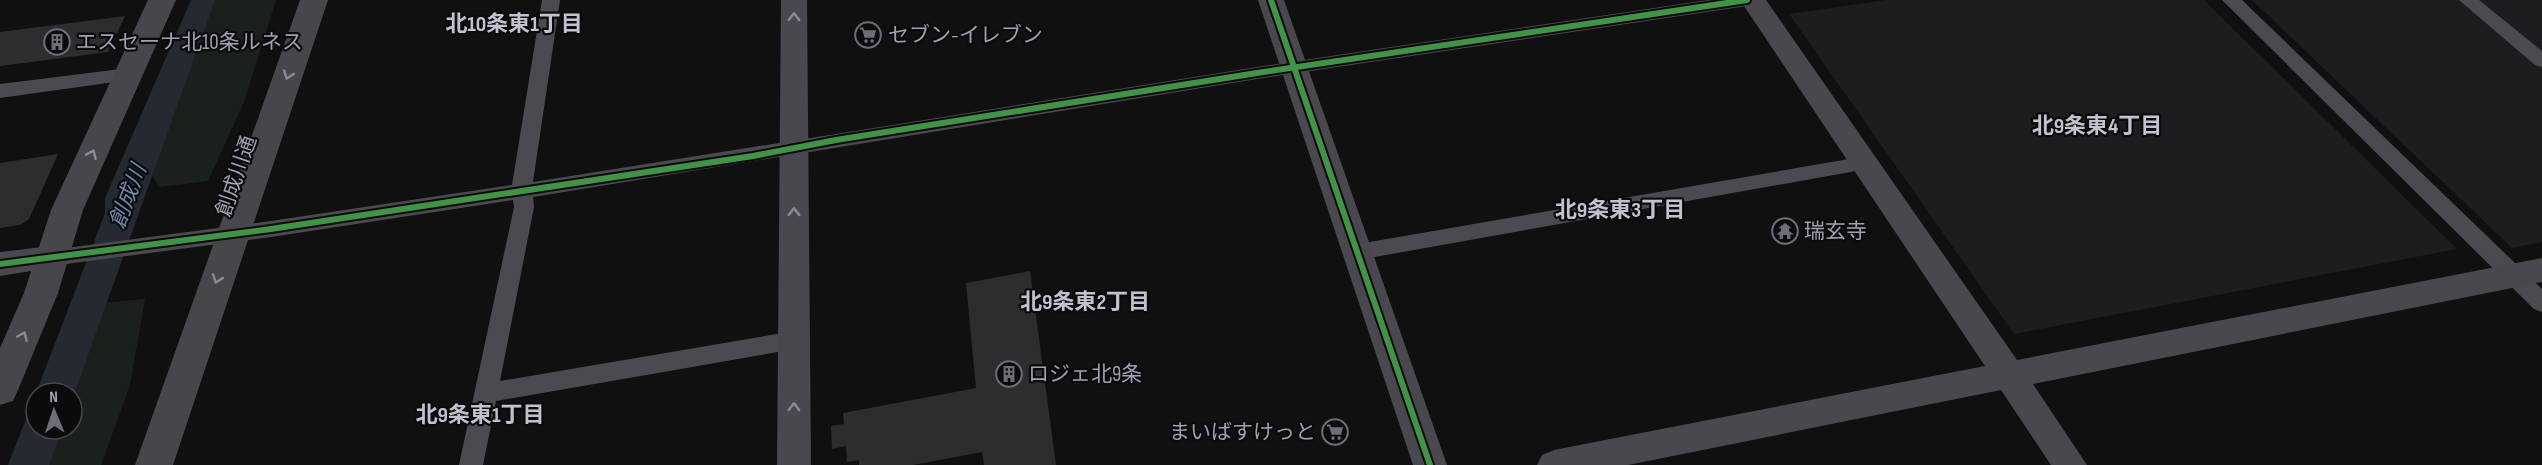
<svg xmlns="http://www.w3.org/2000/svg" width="2542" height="465" viewBox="0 0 2542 465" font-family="'Sofia Sans Condensed','Noto Sans JP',sans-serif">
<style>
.built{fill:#1d1d1f}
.green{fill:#1a211c}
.water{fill:#242932}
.building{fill:#2d2d2f}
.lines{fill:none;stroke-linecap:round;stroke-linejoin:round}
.street{fill:#4a4a50;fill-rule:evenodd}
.secondary{fill:#48484e;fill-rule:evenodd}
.highway{fill:#47474b;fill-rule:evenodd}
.cycleway-casing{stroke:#0b0b0c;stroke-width:10}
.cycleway{stroke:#419447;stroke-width:6}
.oneway{stroke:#8a8b9a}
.oneway2{stroke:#8a8a99}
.labels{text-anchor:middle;stroke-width:4.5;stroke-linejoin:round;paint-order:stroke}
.poi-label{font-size:21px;fill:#a0a1b3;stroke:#0b0b0c;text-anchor:start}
.street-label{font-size:21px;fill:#a0a1b3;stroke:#0b0b0c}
.neighbourhood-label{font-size:22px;font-weight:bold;fill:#c1c2cf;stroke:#0b0b0c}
.water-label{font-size:22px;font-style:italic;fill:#7387b2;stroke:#0b0b0c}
</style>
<rect width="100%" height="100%" fill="#101011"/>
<!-- built -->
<g class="built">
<path d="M1886 0H2204L2457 249 2014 334 1789 14Z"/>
<path d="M2252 0H2542V242L2512 248Z"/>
</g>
<!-- green -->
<g class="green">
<path d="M209 0H276L244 102 208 181 159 187 137 148Z"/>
<path d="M145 299 130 385 101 465H17L36 429H72V393L103 303Z"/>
</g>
<!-- water -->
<g class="water">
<path d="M191 0H215L72 400V393H36L105 213V198Z"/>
<path d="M36 393V429H62L49 465H8Z"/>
</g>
<!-- building -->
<g class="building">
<path d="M125 16 108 52 0 66V32Z"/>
<path d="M58 154 29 219 20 225 0 228V163Z"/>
<path d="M1030 271 1056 465H984L982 452 913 465H859V460L847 462 846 446 832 449 831 426 844 424 843 413 976 388 966 283Z"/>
</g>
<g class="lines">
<!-- street -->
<g class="street">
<path d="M542 0H560L533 182 1257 67 1708 0H1756L1747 6 1257 79 533 197 534 207 500 381 795 331 803 334 806 340 803 346 795 349 496 401 483 465H459L514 207 513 200 271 237 51 266 43 264 40 258 43 252 51 250 271 221 512 185Z"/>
<path d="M2222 0H2242L2542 289V312L2534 309Z"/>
<path d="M2459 0H2479L2542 51V67L2535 65Z"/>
<path d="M129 68 136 69 138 74 136 79 0 98V84Z"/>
<path d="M1866 156 1873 158 1876 163 1873 168 1358 260 1350 258 1347 252 1350 246 1358 244Z"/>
</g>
<!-- secondary -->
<g class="secondary">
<path d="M781 0H807L811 465H777Z"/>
<path d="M1258 0H1284L1447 465H1413Z"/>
<path d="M1740 0H1766L2017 360 2542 258V282L2033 384 2087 465H2051L2001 390 1628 465H1537L1542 455 1554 450 1985 366Z"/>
<path d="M51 246 62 250 66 258 62 266 0 276V252Z"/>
</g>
<!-- highway -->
<g class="highway">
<path d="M148 0H176L83 210 58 293 18 390 13 401 0 405V348L24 293 51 210Z"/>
<path d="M300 0H328L173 465H135Z"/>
</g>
<!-- cycleway casing -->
<g class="cycleway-casing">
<g id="cycleway">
<path d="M1271 0 1430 465"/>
<path d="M0 264 271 229 753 156 836 140 1257 73 1747 0"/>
</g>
</g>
<!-- cycleway -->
<use href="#cycleway" class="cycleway"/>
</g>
<!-- one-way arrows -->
<defs><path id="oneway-chevron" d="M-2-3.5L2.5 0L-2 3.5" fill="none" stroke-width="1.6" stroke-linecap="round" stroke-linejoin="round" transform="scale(1.5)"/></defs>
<g class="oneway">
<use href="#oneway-chevron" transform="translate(794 17) rotate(-90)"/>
<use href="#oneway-chevron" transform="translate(794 212) rotate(-90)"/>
<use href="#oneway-chevron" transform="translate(794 407) rotate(-89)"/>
</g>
<g class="oneway2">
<use href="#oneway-chevron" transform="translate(288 75) rotate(109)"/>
<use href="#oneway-chevron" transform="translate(92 154) rotate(-66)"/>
<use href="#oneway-chevron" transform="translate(217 279) rotate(109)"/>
<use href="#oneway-chevron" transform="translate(23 336) rotate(-67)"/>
</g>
<!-- icons -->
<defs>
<g id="supermarket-ring" transform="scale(1.35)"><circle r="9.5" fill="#0b0b0c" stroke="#6e6e7a" stroke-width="1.5"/><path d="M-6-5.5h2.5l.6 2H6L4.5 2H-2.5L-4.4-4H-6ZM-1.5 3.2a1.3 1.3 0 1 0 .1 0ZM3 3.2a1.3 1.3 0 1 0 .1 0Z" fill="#6e6e7a"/></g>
<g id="building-ring" transform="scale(1.35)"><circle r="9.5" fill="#0b0b0c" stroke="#6e6e7a" stroke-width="1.5"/><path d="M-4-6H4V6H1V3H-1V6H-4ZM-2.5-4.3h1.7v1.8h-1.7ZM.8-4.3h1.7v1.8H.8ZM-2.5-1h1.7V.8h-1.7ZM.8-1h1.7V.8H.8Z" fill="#6e6e7a"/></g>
<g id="temple-ring" transform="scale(1.35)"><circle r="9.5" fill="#0b0b0c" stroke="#6e6e7a" stroke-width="1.5"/><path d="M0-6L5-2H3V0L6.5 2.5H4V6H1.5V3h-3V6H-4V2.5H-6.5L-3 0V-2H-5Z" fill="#6e6e7a"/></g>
</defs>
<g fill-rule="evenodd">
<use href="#supermarket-ring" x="868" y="35"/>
<use href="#building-ring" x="57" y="42"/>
<use href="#temple-ring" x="1785" y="231"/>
<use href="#building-ring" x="1009" y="374"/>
<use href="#supermarket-ring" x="1335" y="432"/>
</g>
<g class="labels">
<!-- poi labels -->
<g class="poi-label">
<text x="888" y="42">セブン-イレブン</text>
<text x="76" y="49">エスセーナ北10条ルネス</text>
<text x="1804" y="238">瑞玄寺</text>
<text x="1028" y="381">ロジェ北9条</text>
<text x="1316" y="439" text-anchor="end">まいばすけっと</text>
</g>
<!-- street labels -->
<g class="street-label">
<text transform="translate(236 176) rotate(-71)" y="7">創成川通</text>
</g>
<!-- neighbourhood labels -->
<g class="neighbourhood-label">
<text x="514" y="31">北10条東1丁目</text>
<text x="2097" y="133">北9条東4丁目</text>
<text x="1620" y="217">北9条東3丁目</text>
<text x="1085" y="309">北9条東2丁目</text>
<text x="480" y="422">北9条東1丁目</text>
</g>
<!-- water labels -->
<g class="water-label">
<text transform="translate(127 196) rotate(-69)" y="8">創成川</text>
</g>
</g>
<!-- north arrow -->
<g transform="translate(54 411) rotate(358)"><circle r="28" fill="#0b0b0c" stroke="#47474f" stroke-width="1.5"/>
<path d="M0-4.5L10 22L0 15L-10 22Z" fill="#6e6e7a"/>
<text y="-9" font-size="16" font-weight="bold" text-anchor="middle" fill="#a0a1b3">N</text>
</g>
</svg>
